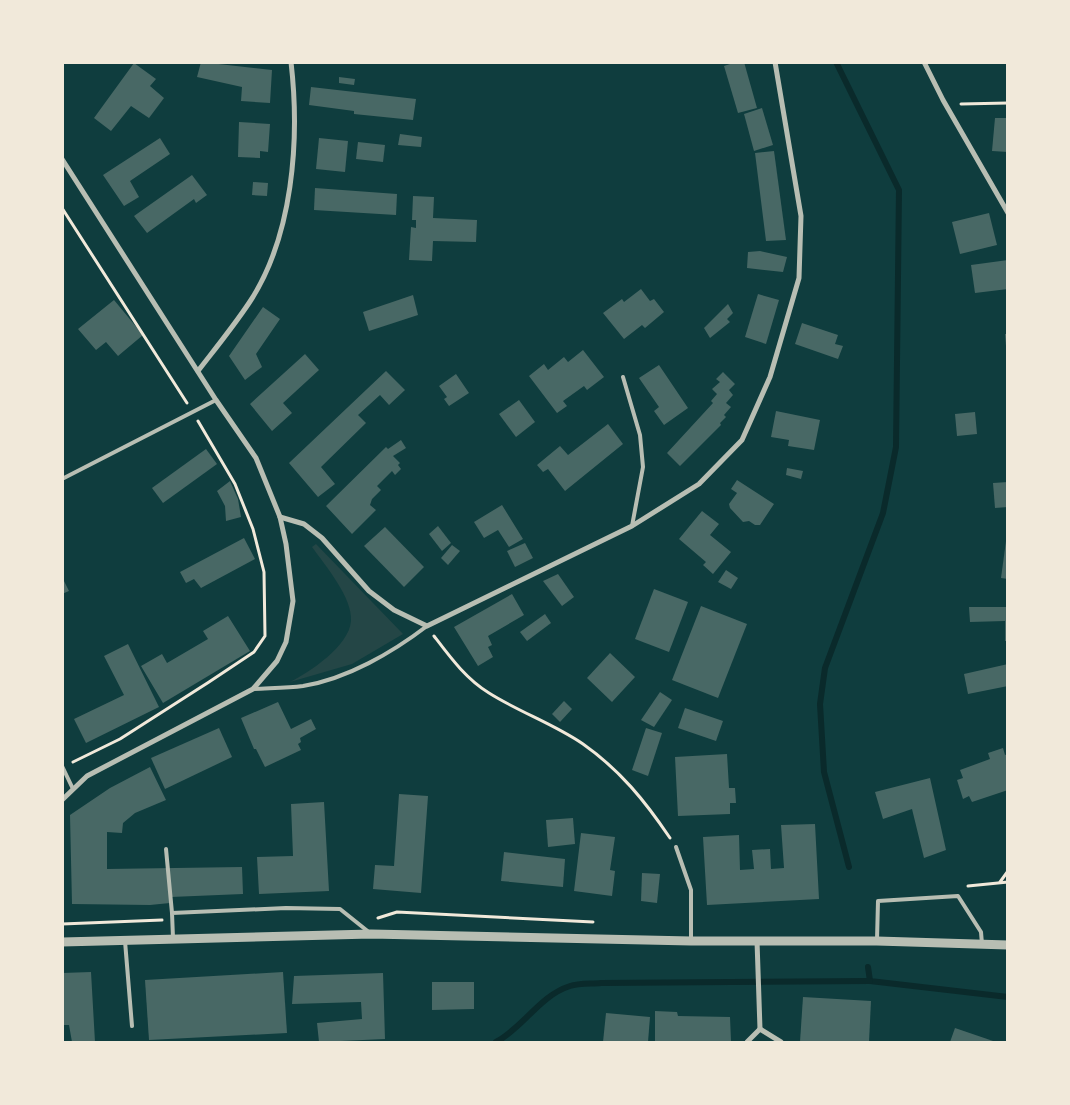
<svg xmlns="http://www.w3.org/2000/svg" width="1070" height="1105" viewBox="0 0 1070 1105" font-family="'Alegreya Sans',sans-serif">
<style>
.green{fill:#244646}
.lines{fill:none;stroke-linecap:round;stroke-linejoin:round}
.stream{stroke:#0a2a2b;stroke-width:6}
.building{fill:#486865}
.path{stroke:#f1e9da;stroke-width:3}
.service{stroke:#b8beb3;stroke-width:4}
.minor{stroke:#b8beb3;stroke-width:5}
.tertiary{stroke:#b8beb3;stroke-width:9}
</style>
<rect width="100%" height="100%" fill="#0f3d3e"/>
<!-- green -->
<path class="green" d="M316 544 403 634 352 664 290 682C310 672 349 646 351 621 353 598 325 565 312 547Z"/>
<g class="lines">
<!-- stream -->
<g class="stream">
<path d="M836 62 899 190 896 447 883 513 825 668 820 704 824 772 849 867"/>
<path d="M868 967 870 981 1008 997"/>
<path d="M496 1042C524 1027 539 996 570 986 579 983 591 984 601 983L870 981"/>
</g>
</g>
<!-- building -->
<g class="building">
<path d="M201 62 272 70 270 103 241 101 242 87 197 77Z"/>
<path d="M736 62H744L757 108 738 113 724 66Z"/>
<path d="M134 63 156 79 150 86 164 98 149 118 131 106 111 131 94 118Z"/>
<path d="M339 77 355 79 354 85 339 83Z"/>
<path d="M311 87 416 99 413 120 354 114V111L309 105Z"/>
<path d="M762 108 773 145 754 151 744 114Z"/>
<path d="M995 118H1008V152L992 151Z"/>
<path d="M239 122 270 124 268 152 260 151V158L238 157Z"/>
<path d="M400 134 422 137 421 147 398 145Z"/>
<path d="M160 138 170 154 130 181 139 197 124 206 103 175Z"/>
<path d="M319 138 348 141 345 172 316 169Z"/>
<path d="M358 142 385 145 383 162 356 159Z"/>
<path d="M774 151 786 240 766 241 755 153Z"/>
<path d="M192 175 207 195 196 203 194 199 147 233 134 216Z"/>
<path d="M253 182 268 183 267 196 252 195Z"/>
<path d="M315 188 397 194 396 215 314 210Z"/>
<path d="M413 196 434 197 433 218 477 220 476 242 433 241 432 261 409 260 411 227 416 228V220H412Z"/>
<path d="M989 213 997 245 960 254 952 222Z"/>
<path d="M760 251 787 257 783 272 747 268 748 252Z"/>
<path d="M1008 260V289L975 293 971 265Z"/>
<path d="M641 289 650 301 654 299 664 312 645 328 642 325 624 339 603 313 622 299 624 302Z"/>
<path d="M758 294 779 300 766 344 745 337Z"/>
<path d="M413 295 418 315 369 331 363 312Z"/>
<path d="M114 300 143 335 118 356 106 342 96 350 78 329Z"/>
<path d="M728 304 733 313 727 319 730 322 710 338 704 328Z"/>
<path d="M263 307 280 319 256 354 262 367 245 380 229 356Z"/>
<path d="M802 323 838 335 835 344 843 346 838 359 795 344Z"/>
<path d="M1005 334H1008V346H1006Z"/>
<path d="M583 350 604 377 587 390 584 386 563 401 567 406 557 413 529 376 544 364 548 370 564 357 568 362Z"/>
<path d="M305 354 319 370 283 403 292 413 272 431 250 404Z"/>
<path d="M659 365 688 408 664 425 654 411 659 407 639 378Z"/>
<path d="M386 371 405 390 389 405 380 395 358 415 366 423 321 467 335 484 318 497 289 463Z"/>
<path d="M723 372 735 384 729 390 733 395 726 403 731 407 724 415 726 417 720 423 721 425 680 466 667 453 713 403 711 401 717 394 712 389 720 382 716 379Z"/>
<path d="M456 374 469 393 449 406 444 399 447 397 439 386Z"/>
<path d="M519 400 535 422 516 437 499 414Z"/>
<path d="M776 411 820 420 814 450 788 446 789 440 771 437Z"/>
<path d="M975 412 977 434 957 436 955 414Z"/>
<path d="M608 424 623 444 565 491 548 469 543 472 537 465 560 446 568 455Z"/>
<path d="M401 440 406 448 393 456 400 463 398 465 401 469 395 475 392 471 377 486 381 490 372 499 370 505 376 510 352 534 326 506 386 447 388 449Z"/>
<path d="M206 449 217 464 163 503 152 488Z"/>
<path d="M787 468 803 471 801 479 786 475Z"/>
<path d="M737 480 774 504 760 525H755L749 521 743 522 730 508 729 504 737 493 731 489Z"/>
<path d="M230 481 238 499 241 517 226 521 225 506 217 491Z"/>
<path d="M1008 482V507L995 508 993 483Z"/>
<path d="M502 505 523 539 509 547 498 530 484 538 474 522Z"/>
<path d="M702 511 719 524 710 535 731 552 713 574 703 565 706 562 679 539Z"/>
<path d="M438 526 451 543 442 551 429 534Z"/>
<path d="M385 527 424 567 404 587 364 546Z"/>
<path d="M244 538 255 559 201 588 194 579 186 583 180 572Z"/>
<path d="M1006 541H1008V579L1001 578Z"/>
<path d="M525 543 533 558 515 567 507 551Z"/>
<path d="M452 545 460 551 448 565 441 558Z"/>
<path d="M726 570 738 578 731 589 718 582Z"/>
<path d="M558 574 574 597 562 606 543 581Z"/>
<path d="M62 577 69 591 62 594Z"/>
<path d="M654 589 688 602 669 652 635 639Z"/>
<path d="M512 594 524 615 488 636 492 645 488 647 493 657 478 666 454 627Z"/>
<path d="M701 606 747 624 718 698 672 680Z"/>
<path d="M969 607H1008V641H1005V621L970 622Z"/>
<path d="M545 614 551 623 527 641 520 632Z"/>
<path d="M228 616 250 651 163 703 141 666 162 654 167 663 208 639 203 631Z"/>
<path d="M128 644 159 707 86 743 74 719 124 695 104 656Z"/>
<path d="M610 653 635 677 612 702 587 678Z"/>
<path d="M1008 664V686L968 694 964 674Z"/>
<path d="M660 692 672 700 654 727 641 720Z"/>
<path d="M564 701 572 709 560 722 552 714Z"/>
<path d="M278 702 291 729 311 719 316 729 300 738 301 742 298 744 301 750 265 767 256 749H254L241 718Z"/>
<path d="M685 708 723 721 716 741 678 728Z"/>
<path d="M219 728 232 757 165 789 151 758Z"/>
<path d="M646 728 662 733 648 776 632 770Z"/>
<path d="M1003 748 1005 755 1008 754V790L972 802 969 796 963 799 957 780 963 778 960 770 990 759 988 753Z"/>
<path d="M727 754 729 788H735L736 803H730V814L678 816 675 757Z"/>
<path d="M150 767 166 800 135 813 123 823 122 833 107 832V869L242 867 243 894 171 897 170 903 150 905 72 904 70 815 110 788Z"/>
<path d="M930 778 946 850 924 858 912 809 883 819 875 792Z"/>
<path d="M399 794 428 796 421 893 373 889 375 865 394 866Z"/>
<path d="M324 802 329 891 259 894 257 857 293 856 291 804Z"/>
<path d="M573 818 575 844 548 847 546 820Z"/>
<path d="M815 824 819 899 707 905 703 837 739 835 740 870 754 869 752 850 770 849 771 869 784 868 781 825Z"/>
<path d="M581 833 615 837 610 870 615 871 612 896 574 891Z"/>
<path d="M504 852 565 859 563 887 501 881Z"/>
<path d="M642 873 660 874 657 903 641 901Z"/>
<path d="M91 972 95 1042H72L69 1025H62V973Z"/>
<path d="M283 972 287 1033 149 1040 145 980Z"/>
<path d="M383 973 385 1039 319 1042 317 1023 362 1019 361 1002 292 1004 294 976Z"/>
<path d="M432 982H474V1009L432 1010Z"/>
<path d="M803 997 871 1001 869 1042H800Z"/>
<path d="M655 1011 677 1012 678 1016 730 1017 731 1041 655 1042Z"/>
<path d="M606 1013 650 1017 648 1042H603Z"/>
<path d="M955 1028 996 1042H950Z"/>
</g>
<g class="lines">
<!-- path -->
<g class="path">
<path d="M961 104 1008 103"/>
<path d="M62 208 187 403"/>
<path d="M434 636C450 657 466 679 489 693 519 712 554 724 583 744 620 770 645 801 670 838"/>
<path d="M73 762 120 739 209 682 254 652 265 636 264 572 253 529 235 484 198 421"/>
<path d="M1000 882 1008 871"/>
<path d="M968 886 1008 882"/>
<path d="M378 918 397 912 593 922"/>
<path d="M62 924 162 920"/>
</g>
<!-- service -->
<g class="service">
<path d="M623 377 640 435 643 467 632 526"/>
<path d="M62 479 216 400"/>
<path d="M253 689C270 688 287 688 303 686 347 679 393 652 427 626"/>
<path d="M62 766 73 789"/>
<path d="M676 847 691 890V941"/>
<path d="M166 849 172 913"/>
<path d="M173 938 172 913 286 908 340 909 370 933"/>
<path d="M877 940 878 901 958 896 981 932 982 944"/>
<path d="M125 941 132 1026"/>
</g>
<!-- minor -->
<g class="minor">
<path d="M924 62 943 100 1008 213"/>
<path d="M62 159 216 400 256 458 280 517 286 544 293 601 286 642 277 661 253 689 87 776 62 800"/>
<path d="M198 371C215 349 233 327 249 303 293 237 300 140 291 62"/>
<path d="M280 517 304 524 322 538 369 591 394 610 427 626 632 526 699 484 742 440 770 377 799 278 801 216 775 62"/>
<path d="M757 941 760 1029"/>
<path d="M760 1029 781 1042"/>
<path d="M747 1042 760 1029"/>
</g>
<!-- tertiary -->
<path class="tertiary" d="M62 942 371 934 691 941H877L1008 945"/>
</g>
<!-- border -->
<rect width="1070" height="1105" fill="none" stroke="#f1e9da" stroke-width="128"/>
</svg>
